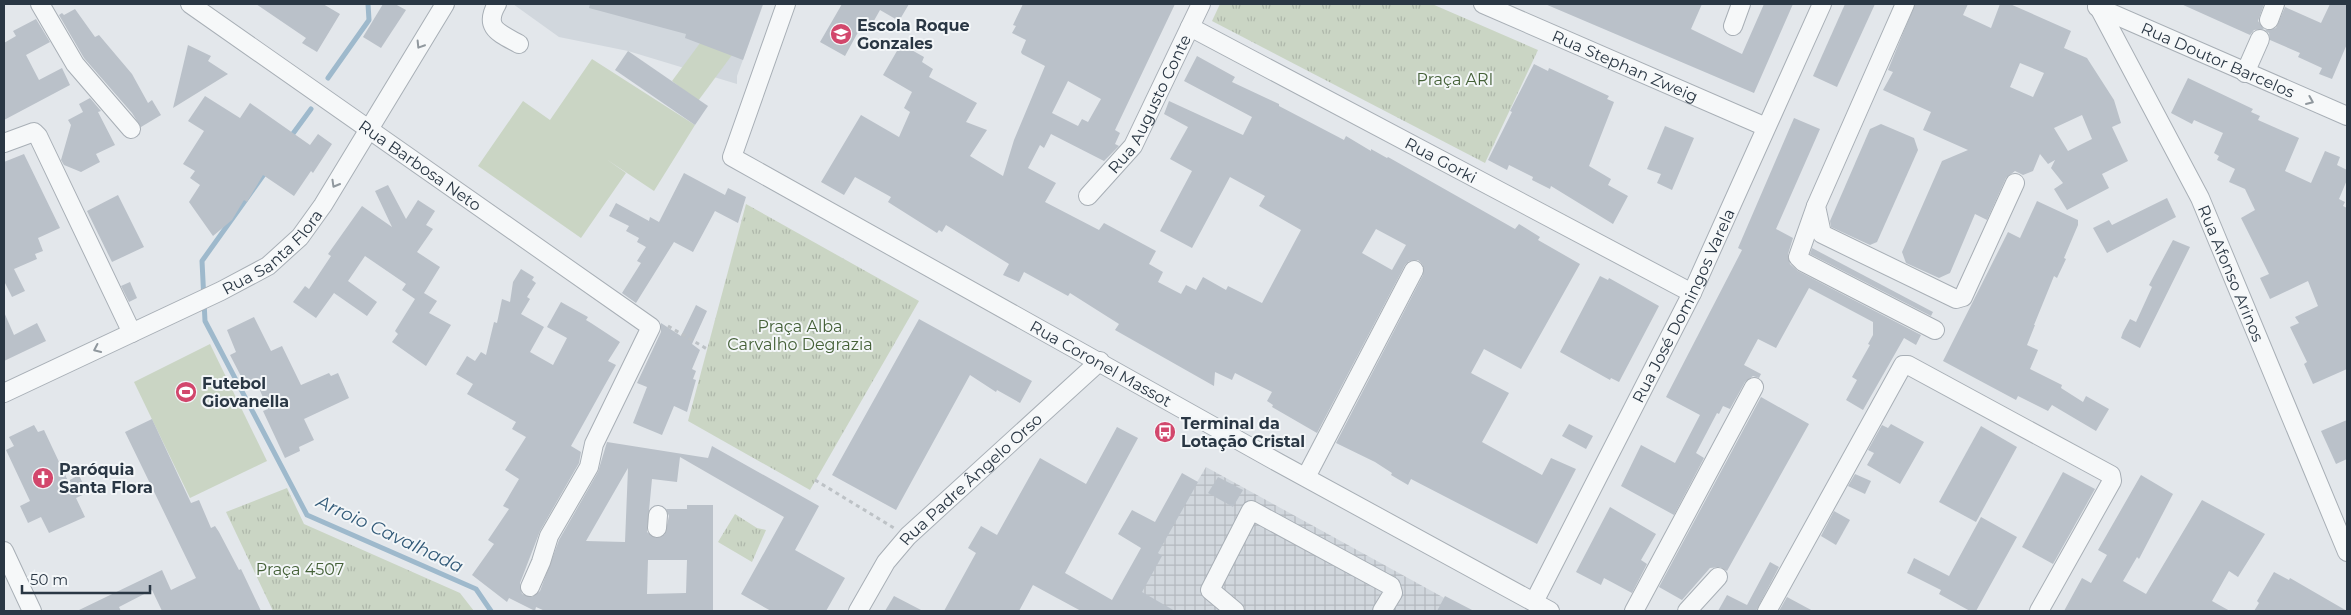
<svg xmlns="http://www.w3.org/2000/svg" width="2351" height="615" viewBox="0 0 2351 615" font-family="Montserrat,sans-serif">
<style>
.built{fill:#d1d7dd}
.industrial{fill:url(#industrial-grid)}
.park{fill:url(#park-tufts)}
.garden{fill:#cad5c4}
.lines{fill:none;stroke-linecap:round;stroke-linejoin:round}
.stream{stroke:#9eb9cc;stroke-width:5}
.building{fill:#bac1c9;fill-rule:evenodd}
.minor-casing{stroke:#a8afb6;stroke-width:20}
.path{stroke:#bdc2c6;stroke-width:3;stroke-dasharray:4 4;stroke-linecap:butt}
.minor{stroke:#f6f8f9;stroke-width:18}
.oneway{stroke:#90989e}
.labels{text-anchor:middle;stroke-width:4;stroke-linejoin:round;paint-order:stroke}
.poi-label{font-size:16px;font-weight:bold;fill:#2a3744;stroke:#f3f6f8;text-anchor:start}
.street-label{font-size:16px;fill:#2a3744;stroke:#f3f6f8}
.park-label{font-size:16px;fill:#446037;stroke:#f3f6f8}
.water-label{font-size:18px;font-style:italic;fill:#335b79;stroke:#f3f6f8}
</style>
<defs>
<pattern id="industrial-grid" width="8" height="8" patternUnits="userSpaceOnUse" patternTransform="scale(1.25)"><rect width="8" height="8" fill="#d1d7dd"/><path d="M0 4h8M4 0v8" fill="none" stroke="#b4b9bf"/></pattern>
<pattern id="park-tufts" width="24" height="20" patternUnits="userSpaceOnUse" patternTransform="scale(1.25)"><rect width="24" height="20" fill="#cad5c4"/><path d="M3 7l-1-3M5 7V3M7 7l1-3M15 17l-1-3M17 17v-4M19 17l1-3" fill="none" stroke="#aeb7aa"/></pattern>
</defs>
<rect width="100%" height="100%" fill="#e3e7eb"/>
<!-- built -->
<path class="built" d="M513 4H760L763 5 737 76V84L628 51 559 37Z"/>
<!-- industrial -->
<path class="industrial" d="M1206 467 1468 611H1120Z"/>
<!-- park -->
<g class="park">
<path d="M1220 4H1432L1538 50 1485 163 1212 21Z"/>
<path d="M746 204 919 301 810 490 688 421Z"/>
<path d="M287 488 304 524 460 593 474 611H273L226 512Z"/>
<path d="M735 514 757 528 766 530 752 562 718 542Z"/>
</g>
<!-- garden -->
<g class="garden">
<path d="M706 35 732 55 698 101 672 81Z"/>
<path d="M592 59 695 125 654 191 606 159 626 173 581 238 478 166 523 101 550 120Z"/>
<path d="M210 344 267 461 190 498 134 382Z"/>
</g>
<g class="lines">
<!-- stream -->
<g class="stream">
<path d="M328 78 369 20 368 4"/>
<path d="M289 139 311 109"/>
<path d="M267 170 202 261 205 321 307 515 476 589 491 611"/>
</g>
</g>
<!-- building -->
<g class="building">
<path d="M256 4H323L340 14 317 52 302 43 306 38Z"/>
<path d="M383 4H395L406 10 381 48 363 37Z"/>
<path d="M590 4H763L743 60 685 38 686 34 589 8Z"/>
<path d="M842 4H909L899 21 880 10 871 26 863 23 845 56 820 42Z"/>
<path d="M1023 4H1175L1115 130 1120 133 1115 144 1119 146 1104 161 1051 134 1044 148 1040 145 1028 168 1056 183 1045 202 1099 230 1104 223 1156 251 1149 264 1163 272 1158 282 1181 294 1186 285 1196 290 1203 277 1226 290 1228 286 1262 303 1301 230 1259 206 1265 196 1230 177 1192 248 1160 231 1192 171 1170 159 1188 127 1164 114 1169 101 1243 135 1252 117 1184 81 1197 56 1235 77 1232 82 1279 104V106L1344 140 1346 136 1371 151V149L1387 158 1388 157 1515 229 1519 224 1540 237 1538 240 1580 264 1521 369 1484 349 1471 373 1509 393 1482 442 1542 475 1551 458 1576 469 1537 544 1411 479 1408 485 1391 475 1392 473 1375 462 1336 443 1423 275V265L1418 260 1409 261 1405 265 1317 433 1272 407 1273 405 1267 401 1272 392 1235 373 1232 380 1215 372 1214 386 1115 330 1119 324 1070 293 1068 296 1024 272 1019 282 1003 275 1009 264 946 225 942 232 939 230 937 233 888 202 891 197 855 177 844 195 821 182 861 115 899 137 910 112 904 108 912 92 883 75 901 44 924 57 922 62 933 69 929 77 977 103 966 122 987 130 970 156 1003 176 1014 140 1045 66 1022 54 1021 52 1026 40 1012 33 1016 26 1013 25ZM1068 81 1101 99 1088 122 1082 119 1078 126 1052 113ZM1376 229 1406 245 1392 270 1362 253Z"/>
<path d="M1545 4H1702L1691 29 1742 54 1764 4H1793L1754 93Z"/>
<path d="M1845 4H1875L1837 87 1813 76Z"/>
<path d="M1915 4H1968L1963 15 1991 28 2000 4H2010L2071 31 2064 48 2087 58 2114 100 2121 123 2112 127 2128 161 2102 174 2109 188 2067 210 2054 189 2063 183 2051 168 2055 160 2048 164 2040 154 2033 171 2023 175 2015 171 2006 178 1987 220 1975 214 1950 273 1939 278 1906 263 1902 252 1942 161 1968 150 1923 130 1931 112 1883 90 1893 72 1888 70ZM2020 63 2044 73 2033 97 2010 87ZM2082 115 2092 139 2068 151 2054 128Z"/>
<path d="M2181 4H2264L2258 21 2264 29 2254 30 2250 35Z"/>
<path d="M2330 4H2347V44L2332 79 2319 74 2322 68 2298 57 2300 53 2270 40 2269 33 2265 30 2276 28 2285 7 2321 23Z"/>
<path d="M75 9 95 37 99 35 132 74 148 103 152 100 161 115 141 127 132 113 84 58 59 15 62 13 64 15Z"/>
<path d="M36 19 50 42 26 55 39 80 62 68 70 85 4 120V43L16 36 13 31Z"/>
<path d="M188 45 211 56 208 61 228 74 173 108Z"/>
<path d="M628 51 708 106 695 125 615 70Z"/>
<path d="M1534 64 1548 71 1549 68 1609 96 1607 99 1614 102 1589 166 1611 179 1608 185 1628 196 1613 224 1551 186 1550 189 1532 180 1533 177 1509 165 1507 170 1488 160 1512 112 1510 111Z"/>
<path d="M2188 78 2253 109 2251 112 2260 116 2258 120 2299 138 2285 171 2311 183 2325 151 2340 157 2337 165 2347 170V180L2339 199 2345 202 2343 206 2347 208V369L2313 384 2304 364 2307 362 2290 327 2299 323 2295 317 2318 306 2308 281 2270 299 2260 278 2269 274 2241 218 2255 210 2245 189 2229 182 2235 169 2217 160 2219 156 2214 153 2223 133 2194 120 2192 124 2171 113Z"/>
<path d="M205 96 240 118 250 103 310 145 318 134 332 144 313 173 311 171 294 196 263 175 247 202 244 200 232 220 213 236 189 202 200 185 190 178 195 171 183 164 204 131 188 121Z"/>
<path d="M90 98 101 111 98 112 115 145 96 154 100 162 81 172 64 165 61 160 71 125 68 120 83 112 79 104Z"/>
<path d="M1794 118 1820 129 1776 229 1793 238 1788 254 1790 264 1798 271 1921 335 1916 345 1904 338 1863 410 1846 400 1857 380 1852 377 1870 345 1868 344 1873 335V322L1809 288 1776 348 1758 339 1744 365 1761 374 1759 378 1753 376 1745 382 1730 409 1723 406 1719 414 1717 413 1696 453 1704 458 1674 515 1621 486 1641 445 1675 463 1700 415 1666 397 1742 250 1738 248Z"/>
<path d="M1881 124 1914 138 1918 150 1877 242 1870 245 1831 227 1830 221 1870 129Z"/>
<path d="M1665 126 1694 138 1672 190 1657 183 1661 174 1647 169Z"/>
<path d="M24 154 60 228 38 238 43 251 35 254 37 259 14 269 25 291 12 297 4 281V162Z"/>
<path d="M684 173 725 195 728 188 746 197 738 223 715 211 693 252 674 242 636 303 622 293 641 263 637 261 646 247 637 242 639 238 626 231 629 226 609 216 616 203 649 221 650 217 659 222Z"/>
<path d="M388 185 406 219 418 200 435 211 426 225 433 229 417 252 440 267 424 293 437 301 429 313 451 325 426 366 392 342 398 334 395 331 415 299 402 290 406 284 365 256 348 281 377 302 367 316 334 293 316 318 293 302 305 286 309 289 331 256 328 254 362 206 392 227 375 191Z"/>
<path d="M118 195 144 247 112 262 87 211Z"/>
<path d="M2167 198 2176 217 2107 253 2093 228 2109 220 2112 225Z"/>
<path d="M2037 201 2078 220V225L2064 258 2066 259 2057 278 2054 276 2034 325H2035L2027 345 2038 350 2030 369 2062 385 2061 388 2083 402 2086 396 2109 409 2096 431 2052 405 2048 411 2018 396 2016 400 1943 361 2008 232 2020 238Z"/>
<path d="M2173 240 2190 247 2140 348 2121 338 2123 332 2130 319 2136 322 2152 287 2149 285Z"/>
<path d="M1812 248 1933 312 1931 316 1810 254Z"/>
<path d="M521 269 534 277 532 280 536 283 527 297 530 299 521 314 544 327 530 352 553 365 567 338 547 327 561 302 588 317 586 320 591 323 620 342 608 361 616 365 571 446 581 452 579 463 540 531 520 583 522 594 532 597 540 591 559 540 598 472 607 442 708 458 712 446 819 506 795 550 845 578 826 611H771L741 594 784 517 680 457 677 482 652 479 647 532 656 538 665 534 669 516 666 509H687V505H713V611H545L536 607 535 611 509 598 507 602 472 575 494 544 488 540 509 509 503 506 519 479 505 470 526 437 512 429 516 422 467 394 473 384 456 374 467 356 475 361 481 352 486 355 494 322 497 323 502 299 510 302 513 282ZM628 468 625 542 586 541ZM648 560H687L686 593 647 594Z"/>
<path d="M1600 276 1608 280 1609 278 1659 306 1619 382 1611 378 1610 380 1560 352Z"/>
<path d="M130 282 137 298 129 302 121 286Z"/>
<path d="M696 305 707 311 692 344 700 350 692 369 696 371 693 379 696 380 687 412 674 406 662 435 633 423 647 387 637 383 661 332V323L681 336Z"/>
<path d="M4 312 14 335 37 323 46 341 4 361Z"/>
<path d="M254 317 271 351 282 346 301 385 329 373 331 376 338 373 349 398 304 419 314 440 299 447 300 451 285 458 263 411 268 409 255 379 245 384 230 355 236 352 227 330Z"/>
<path d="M919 319 1032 381 1020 403 997 390 996 392 970 375 896 510 832 475Z"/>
<path d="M1761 397 1809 424 1727 571 1720 567 1710 568 1682 600 1659 587Z"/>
<path d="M152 419 191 503 199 500 211 528 215 526 219 532 239 570 241 569 261 611H162L152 590 119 607 121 611H77L162 570 171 590 196 578 125 432Z"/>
<path d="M2347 420V459L2336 464 2321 431Z"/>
<path d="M1569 424 1593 436 1586 449 1562 436Z"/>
<path d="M1891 424 1924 442 1900 484 1867 465 1874 453 1868 450 1882 425 1888 428Z"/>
<path d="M34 425 38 432 44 430 68 481 79 475 87 493 76 498 85 517 49 533 41 517 28 523 20 506 30 501 6 450 14 446 9 437Z"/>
<path d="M1981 426 2017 447 1976 522 1939 502Z"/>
<path d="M1117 427 1138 438 1065 573 1112 600 1141 548 1118 534 1132 510 1155 522 1182 473 1198 482 1158 553 1162 556 1142 592 1175 611H1081L1033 585 1019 611H944L976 553 968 548 981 526 997 535 1040 458 1086 484Z"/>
<path d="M2063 472 2095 489 2053 564 2022 547Z"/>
<path d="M1855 474 1871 481 1865 494 1848 486Z"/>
<path d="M2141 475 2173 494 2139 559 2137 557 2123 581 2146 594 2202 500 2265 534 2238 577 2229 571 2212 601 2230 611H2064L2082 578 2091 583 2107 555 2098 550Z"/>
<path d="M1218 477 1243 490 1233 507 1208 493Z"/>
<path d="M1610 507 1656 534 1641 560 1647 564 1632 593 1604 578 1601 585 1576 572Z"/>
<path d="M1834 511 1850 520 1836 545 1821 536Z"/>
<path d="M1981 517 2017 537 1976 611H1970L1939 594 1941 590 1907 573 1914 558 1949 576Z"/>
<path d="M1770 562 1779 567 1756 611H1718L1727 595 1747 605Z"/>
<path d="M2274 572 2289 580 2290 578 2347 611H2254L2259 603 2257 601Z"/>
<path d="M894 596 923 611H885Z"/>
<path d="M1445 596 1474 611H1437Z"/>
<path d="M1787 597 1813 611H1779Z"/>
</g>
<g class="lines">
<!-- minor casing -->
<g class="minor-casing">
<g id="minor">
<path d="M40 4 75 64 131 129"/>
<path id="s1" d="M190 4 651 327 594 444 589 467 549 536 541 562 530 587"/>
<path d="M497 4C483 28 499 33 519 44"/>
<path id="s2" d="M786 4 732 157 1279 463 1550 611"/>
<path id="s3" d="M1483 4 1766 127"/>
<path d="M1905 4 1816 206 1822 234 1956 299 1963 297 2015 183"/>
<path id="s4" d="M2097 4 2200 198 2347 552"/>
<path id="s5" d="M2097 7 2347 116"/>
<path d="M2269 20 2275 4"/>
<path d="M1733 26 1741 4"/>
<path id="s6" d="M1190 27 1692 293"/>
<path d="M2245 73 2260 39"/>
<path d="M4 143 34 132 38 136 132 333"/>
<path id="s7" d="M1088 196 1133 146 1201 4"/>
<path d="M1816 206 1798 257 1803 262 1935 330"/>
<path id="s8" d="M4 393 221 291 268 266 300 237 323 205 445 4"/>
<path d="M1306 477 1414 270"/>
<path d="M657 528 658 515"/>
<path d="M4 551 32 611"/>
<path id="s9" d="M1534 602 1692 293 1822 4"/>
<path id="s10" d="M858 611 886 562 908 536 1100 361"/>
<path d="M1235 611 1210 590 1251 510 1391 586 1393 593 1382 611"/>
<path d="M1634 611 1754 387"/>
<path d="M1687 611 1718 577"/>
<path d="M1767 611 1903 365H1908L2111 475 2112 481 2039 611"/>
</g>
</g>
<!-- path -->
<g class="path">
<path d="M668 326 707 349"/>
<path d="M815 480 894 528"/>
</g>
<!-- minor -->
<use href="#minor" class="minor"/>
</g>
<!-- one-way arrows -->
<defs><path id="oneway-chevron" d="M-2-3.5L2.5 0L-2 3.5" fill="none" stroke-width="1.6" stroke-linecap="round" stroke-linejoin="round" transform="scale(1.25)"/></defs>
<g class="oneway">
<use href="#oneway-chevron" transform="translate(420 45) rotate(122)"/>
<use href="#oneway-chevron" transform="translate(2310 101) rotate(23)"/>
<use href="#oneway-chevron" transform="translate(335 184) rotate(120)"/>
<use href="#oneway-chevron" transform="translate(97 349) rotate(155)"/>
</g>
<!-- icons -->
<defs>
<g id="school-disc" transform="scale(1.125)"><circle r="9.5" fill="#d2476c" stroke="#f3f6f8"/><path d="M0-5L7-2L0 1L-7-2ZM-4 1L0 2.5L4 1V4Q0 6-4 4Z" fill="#fff"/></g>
<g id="stadium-disc" transform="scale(1.125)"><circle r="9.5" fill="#d2476c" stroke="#f3f6f8"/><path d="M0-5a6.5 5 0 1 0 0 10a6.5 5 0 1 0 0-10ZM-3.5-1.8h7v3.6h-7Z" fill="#fff"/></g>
<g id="bus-disc" transform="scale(1.125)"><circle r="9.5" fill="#d2476c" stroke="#f3f6f8"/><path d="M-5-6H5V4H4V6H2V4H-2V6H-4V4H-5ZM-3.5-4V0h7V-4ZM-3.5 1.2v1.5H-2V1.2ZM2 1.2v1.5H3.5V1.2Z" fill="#fff"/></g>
<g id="church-disc" transform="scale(1.125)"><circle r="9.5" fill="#d2476c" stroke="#f3f6f8"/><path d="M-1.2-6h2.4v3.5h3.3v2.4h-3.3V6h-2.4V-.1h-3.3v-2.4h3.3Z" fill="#fff"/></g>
</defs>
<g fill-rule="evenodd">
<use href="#school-disc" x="841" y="34"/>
<use href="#stadium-disc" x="186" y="392"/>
<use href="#bus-disc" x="1165" y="432"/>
<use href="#church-disc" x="43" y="478"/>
</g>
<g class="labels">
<!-- poi labels -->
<g class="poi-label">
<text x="857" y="31">Escola Roque<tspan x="857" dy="18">Gonzales</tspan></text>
<text x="202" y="389">Futebol<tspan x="202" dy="18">Giovanella</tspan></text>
<text x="1181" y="429">Terminal da<tspan x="1181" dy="18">Lotação Cristal</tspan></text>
<text x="59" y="475">Paróquia<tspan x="59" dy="18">Santa Flora</tspan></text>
</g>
<!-- street labels -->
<g class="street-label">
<text dy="6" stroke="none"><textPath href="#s5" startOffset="132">Rua Doutor Barcelos</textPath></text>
<text dy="6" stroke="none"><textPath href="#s3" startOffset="155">Rua Stephan Zweig</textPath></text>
<text dy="6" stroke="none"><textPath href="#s7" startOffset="112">Rua Augusto Conte</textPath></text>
<text dy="6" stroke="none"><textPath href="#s6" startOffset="284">Rua Gorki</textPath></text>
<text dy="6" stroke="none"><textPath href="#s1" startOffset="281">Rua Barbosa Neto</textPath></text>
<text dy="6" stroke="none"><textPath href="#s8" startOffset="305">Rua Santa Flora</textPath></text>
<text dy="6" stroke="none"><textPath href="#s4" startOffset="301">Rua Afonso Arinos</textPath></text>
<text dy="6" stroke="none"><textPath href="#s9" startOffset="332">Rua José Domingos Varela</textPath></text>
<text dy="6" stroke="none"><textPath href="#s2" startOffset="585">Rua Coronel Massot</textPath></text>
<text dy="6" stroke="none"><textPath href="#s10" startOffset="175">Rua Padre Ângelo Orso</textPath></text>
</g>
<!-- park labels -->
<g class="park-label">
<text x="1455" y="85">Praça ARI</text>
<text x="800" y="332">Praça Alba<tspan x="800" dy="18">Carvalho Degrazia</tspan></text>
<text x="300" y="575">Praça 4507</text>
</g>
<!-- water labels -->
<g class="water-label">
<text transform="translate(390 534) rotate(25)" y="6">Arroio Cavalhada</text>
</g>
</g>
<!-- border -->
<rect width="2351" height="615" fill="none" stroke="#2a3744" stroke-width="10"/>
<!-- scale -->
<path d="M22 585v8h128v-8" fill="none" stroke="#2a3744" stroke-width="2.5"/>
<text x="30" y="585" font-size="15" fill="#2a3744" stroke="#f3f6f8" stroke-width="4" paint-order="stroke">50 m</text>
</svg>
